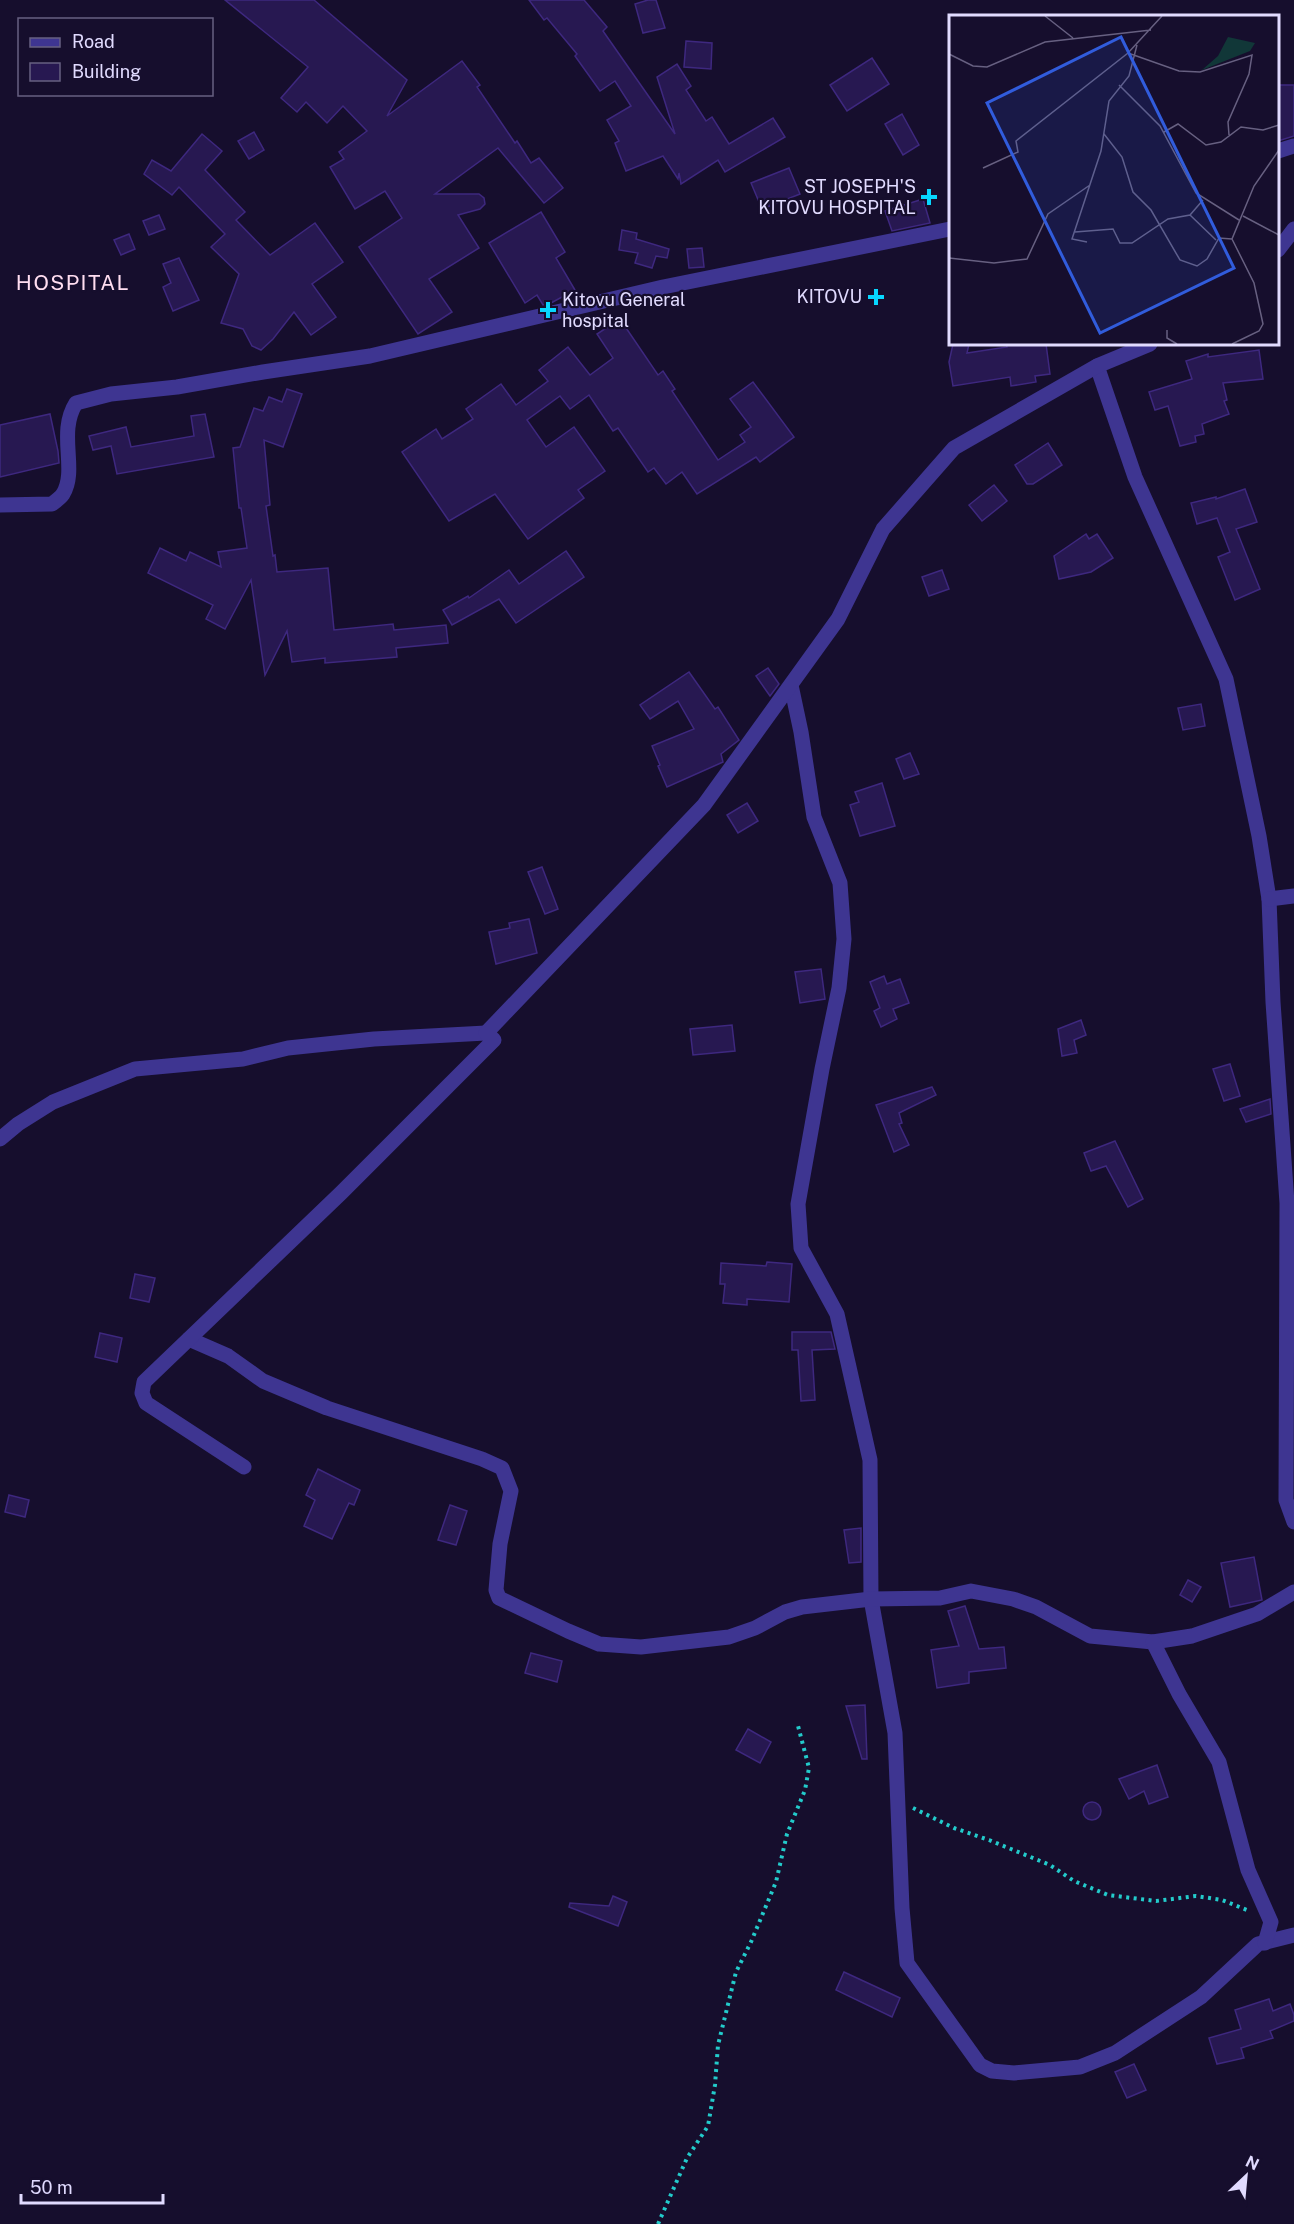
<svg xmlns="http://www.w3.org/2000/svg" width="1294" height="2224" viewBox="0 0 1294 2224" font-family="'Public Sans',sans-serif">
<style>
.building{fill:#271851;stroke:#3e287f;stroke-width:1.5}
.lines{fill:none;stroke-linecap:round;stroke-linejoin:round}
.path{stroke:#23cbcb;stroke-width:4;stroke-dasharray:3 4.5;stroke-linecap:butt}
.street{stroke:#3e3591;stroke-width:15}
.poi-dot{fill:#07d7ff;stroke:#160e2d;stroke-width:2}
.labels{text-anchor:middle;stroke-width:4.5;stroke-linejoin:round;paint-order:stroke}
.poi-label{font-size:18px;fill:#e1dbff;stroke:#160e2d;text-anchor:end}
.quarter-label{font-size:21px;letter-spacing:1.5px;fill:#ffddf0;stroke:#160e2d}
.inset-road{fill:none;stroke:#676081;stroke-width:1.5}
.view{fill:#315cdc;fill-opacity:0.15;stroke:#315cdc;stroke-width:3}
.inset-edge{fill:none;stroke:#e1dbff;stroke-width:3}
</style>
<rect width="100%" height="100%" fill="#160e2d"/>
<!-- building -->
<g class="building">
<path d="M225 0H314L407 80 387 116 462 61 480 85 477 87 515 143 517 141 531 163 539 158 563 188 544 203 498 148 435 194H479L484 198 485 204 480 209 458 215 479 248 429 279 452 312 418 334 359 247 402 218 385 191 355 209 330 167 344 159 339 152 367 131 343 106 327 123 306 102 297 112 281 98 308 67Z"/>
<path d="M529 0H584L607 27 603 31 675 134 657 77 677 64 691 86 686 90 706 121 712 117 729 144 773 118 785 137 725 172 718 160 681 184 679 173 678 179 663 156 626 171 615 143 619 141 607 120 631 106 615 81 600 91 575 56 577 54 547 18 544 20Z"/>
<path d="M648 0H656L665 28 643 33 635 4Z"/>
<path d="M686 41 712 43 711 69 684 67Z"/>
<path d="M872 58 889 84 847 111 830 85Z"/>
<path d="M1278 85H1294V136L1278 141Z"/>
<path d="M902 114 919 145 903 155 885 124Z"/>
<path d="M254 132 264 150 249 159 238 141Z"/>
<path d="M202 134 222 151 205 170 245 212 236 220 270 255 315 223 343 262 312 284 336 317 311 335 294 312 273 339 261 350 252 346 243 329 221 323 239 274 211 247 225 234 179 187 172 195 144 174 152 160 171 171Z"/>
<path d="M789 168 800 194 762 209 751 183Z"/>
<path d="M923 199 930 223 892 231 885 211Z"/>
<path d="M541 212 565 252 556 258 575 290 551 303 543 305 537 295 525 303 489 243Z"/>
<path d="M159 215 165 229 149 235 143 221Z"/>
<path d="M622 230 637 233 636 239 669 249 667 258 656 256 652 268 635 263 638 253 619 250Z"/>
<path d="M129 234 135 249 121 255 114 240Z"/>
<path d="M702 248 704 267 689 268 687 249Z"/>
<path d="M179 258 199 300 173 311 163 287 171 283 163 264Z"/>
<path d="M620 319 658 375 663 371 675 389 672 391 718 460 745 442 740 435 751 427 730 399 753 382 794 437 760 462 756 457 697 494 682 472 666 484 654 468 648 472 618 428 613 431 589 395 570 409 560 396 527 420 546 447 574 427 605 471 578 490 584 498 528 539 495 494 449 521 402 452 436 429 442 439 473 419 466 409 501 384 516 405 548 381 539 370 568 347 590 375 613 358 597 334Z"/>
<path d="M953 344H969L967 353 1007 347 1006 344H1046L1050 374 1035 376 1036 382 1011 386 1010 377 953 386 949 362Z"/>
<path d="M1259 350 1263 379 1223 383 1227 400 1224 401 1229 414 1202 424 1204 434 1195 436 1196 442 1180 446 1168 406 1155 410 1149 392 1192 379 1186 361 1208 354V357Z"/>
<path d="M287 389 302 394 283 447 264 440 270 505 266 506 273 556 275 555 277 572 328 568 334 630 393 624 394 630 446 625 448 643 396 648 397 657 325 663V658L292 662 287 631 265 675 251 580 225 629 206 619 213 605 148 573 160 548 186 561 190 552 221 567 218 552 247 548 241 508H239L233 448 240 447 254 408 263 411 269 397 282 402Z"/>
<path d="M50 414 58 451 59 463 0 477V425Z"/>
<path d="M205 414 214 457 117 474 111 446 93 450 89 436 126 427 131 447 194 436 191 416Z"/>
<path d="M1048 443 1062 465 1033 484H1027L1015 465Z"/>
<path d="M994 485 1007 501 982 521 969 505Z"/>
<path d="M1245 489 1257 522 1236 529 1260 589 1235 600 1218 557 1230 552 1217 518 1197 524 1191 503 1216 497V499Z"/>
<path d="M1086 534 1089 539 1097 534 1113 558 1091 572 1059 579 1054 556Z"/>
<path d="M566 551 584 577 516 623 499 599 452 625 443 610 468 596 469 598 509 570 519 584Z"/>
<path d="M942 570 949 589 929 596 922 577Z"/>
<path d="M768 668 779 684 770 696 756 676Z"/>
<path d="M689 672 715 709 718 707 739 740 721 754 723 762 667 787 658 766 660 765 652 746 694 729 678 701 650 719 640 705Z"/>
<path d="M1201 704 1205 726 1183 730 1178 708Z"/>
<path d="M910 753 919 774 904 779 896 759Z"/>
<path d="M882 783 895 826 860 836 850 805 859 802 855 792Z"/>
<path d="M747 803 758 821 738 833 727 815Z"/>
<path d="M542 867 558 909 545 914 528 872Z"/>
<path d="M529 919 537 953 496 964 489 932 510 928 509 923Z"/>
<path d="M821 969 825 999 800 1003 795 972Z"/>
<path d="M884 976 887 984 900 979 909 1003 893 1009 897 1019 881 1027 874 1011 880 1008 870 982Z"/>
<path d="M1081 1020 1086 1035 1074 1040 1077 1053 1062 1056 1058 1029Z"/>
<path d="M732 1025 735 1051 693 1055 690 1029Z"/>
<path d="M1230 1064 1240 1096 1224 1101 1213 1069Z"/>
<path d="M932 1087 936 1095 899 1113 902 1123 899 1124 909 1145 894 1152 876 1105Z"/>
<path d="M1270 1099 1271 1114 1246 1122 1240 1109Z"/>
<path d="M1115 1141 1143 1199 1128 1207 1106 1166 1091 1171 1084 1153Z"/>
<path d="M767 1262 792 1264 789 1302 747 1299V1305L723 1303 725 1284H720L721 1263 766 1266Z"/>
<path d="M135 1274 155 1278 149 1302 130 1298Z"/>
<path d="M792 1332H831L835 1349 812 1350 815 1400 801 1401 798 1350H792Z"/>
<path d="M100 1333 122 1338 117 1362 95 1357Z"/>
<path d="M318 1469 360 1490 354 1505 349 1503 332 1539 304 1526 315 1500 306 1495Z"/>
<path d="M9 1495 29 1500 25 1517 5 1512Z"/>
<path d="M450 1505 467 1511 456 1545 438 1540Z"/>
<path d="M861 1528V1562L849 1563 844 1530Z"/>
<path d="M1254 1557 1262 1600 1230 1607 1221 1563Z"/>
<path d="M1188 1580 1201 1587 1192 1602 1180 1595Z"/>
<path d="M965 1606 979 1649 1004 1647 1006 1668 969 1672V1683L937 1688 931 1650 959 1646 948 1611Z"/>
<path d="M531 1653 562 1661 557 1682 525 1673Z"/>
<path d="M865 1705 867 1759H862L846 1706Z"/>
<path d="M748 1729 771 1742 760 1763 736 1750Z"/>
<path d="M1157 1765 1168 1797 1149 1804 1144 1791 1129 1799 1119 1779Z"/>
<circle cx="1092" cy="1811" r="9"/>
<path d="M613 1896 627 1902 618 1926 569 1907 570 1903 609 1906Z"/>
<path d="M844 1972 900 1998 892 2017 836 1990Z"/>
<path d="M1269 1999 1273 2011 1290 2004 1294 2015V2021L1270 2031 1273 2038 1241 2048 1244 2058 1217 2064 1209 2038 1241 2029 1235 2010Z"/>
<path d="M1134 2064 1146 2090 1127 2098 1115 2072Z"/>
</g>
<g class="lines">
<!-- path -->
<g class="path">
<path d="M913 1808 954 1828 989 1840 1050 1865 1074 1881 1108 1895 1156 1901 1196 1896 1222 1900 1247 1910"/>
<path d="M658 2224 687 2158 708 2126 715 2085 718 2045 736 1972 751 1942 776 1882 787 1834 805 1790 809 1768 797 1722"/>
</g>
<!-- street -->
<g class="street">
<path d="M1278 151 1294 146"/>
<path d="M1278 250 1294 229"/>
<path d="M1097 366 1135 477 1226 679 1259 836 1269 899 1273 1002 1287 1203 1286 1500 1294 1522"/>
<path d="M0 505 52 504C56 501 61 497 63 494 78 469 57 433 76 403L111 394 177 387 263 372 370 356 663 287 950 229"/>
<path d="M791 685 801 732 814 817 840 883 844 939 839 988 822 1069 798 1204 801 1248 837 1314 870 1460 871 1599 895 1733 902 1908 907 1963 980 2065 992 2071 1014 2073 1080 2067 1115 2053 1201 1997 1258 1944 1294 1935"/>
<path d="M1269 899 1294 896"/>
<path d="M0 1139 18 1124 53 1102 135 1069 243 1059 288 1048 374 1039 486 1033"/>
<path d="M189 1339 228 1356 263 1381 327 1408 482 1459 502 1468 511 1491 500 1544 496 1590 499 1598 568 1631 599 1644 641 1647 729 1637 755 1628 785 1612 802 1607 871 1599 940 1598 971 1591 1013 1599 1036 1607 1090 1636 1153 1642 1192 1636 1257 1614 1294 1592"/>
<path d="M244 1467 146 1403 142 1393 144 1382 341 1193 494 1040 486 1033 704 805 838 619 883 529 954 448 1097 366 1150 344"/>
<path d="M1153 1642 1179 1694 1219 1762 1248 1870 1271 1922 1265 1943"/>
</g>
</g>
<!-- markers -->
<g class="poi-dot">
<path d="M926 188h6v6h6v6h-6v6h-6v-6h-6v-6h6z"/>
<path d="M873 288h6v6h6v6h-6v6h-6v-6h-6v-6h6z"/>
<path d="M545 301h6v6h6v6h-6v6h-6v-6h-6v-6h6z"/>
</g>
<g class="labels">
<!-- poi labels -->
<g class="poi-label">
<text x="916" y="193">ST JOSEPH'S<tspan x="916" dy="21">KITOVU HOSPITAL</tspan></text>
<text x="862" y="303">KITOVU</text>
<text x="562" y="306" text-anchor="start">Kitovu General<tspan x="562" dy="21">hospital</tspan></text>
</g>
<!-- quarter labels -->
<g class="quarter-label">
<text x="73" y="290">HOSPITAL</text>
</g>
</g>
<!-- overview -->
<g transform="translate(949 15)">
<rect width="330" height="330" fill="#160e2d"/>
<path d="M279 22 306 28 301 36 253 55 269 41Z" fill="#113738"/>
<path class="inset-road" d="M96 1 124 23M179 38 230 56 251 57 303 40 300 59 279 107 280 120M0 39 24 51 38 52 96 27 202 15M170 70 211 111 247 178 290 205M215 117 229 109 257 130 272 127 292 112 314 115 330 110M155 119 173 142 184 177 202 195 231 245 248 251 258 244 270 223 283 224M34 153 69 137 67 126 179 38 213 1M241 200 267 225M294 201 330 220M126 217 164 214 171 228H183L219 204 241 200 254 185M138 227 123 224 152 136 160 86 180 61 188 30M0 243 45 248 78 244 99 199 141 170M218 315V323L228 329M283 329 310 316 314 309 305 268 283 224 305 171 330 135"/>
<path class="view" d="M172 22 285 253 151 318 38 88Z"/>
<rect width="330" height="330" class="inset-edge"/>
</g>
<!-- legend -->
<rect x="18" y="18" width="195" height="78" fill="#160e2d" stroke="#676081" stroke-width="1.5"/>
<rect x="30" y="38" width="30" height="9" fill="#3e3591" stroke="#676081" stroke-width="1.5"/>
<text x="72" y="48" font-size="18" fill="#e1dbff">Road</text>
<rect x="30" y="63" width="30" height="18" fill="#271851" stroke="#676081" stroke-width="1.5"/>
<text x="72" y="78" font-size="18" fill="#e1dbff">Building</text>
<!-- north arrow -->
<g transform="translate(1246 2176) rotate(26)" stroke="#160e2d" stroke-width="4.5" paint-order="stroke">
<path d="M0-4.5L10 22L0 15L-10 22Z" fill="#e1dbff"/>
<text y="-9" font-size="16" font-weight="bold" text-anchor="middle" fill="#e1dbff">N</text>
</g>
<!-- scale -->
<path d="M21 2194v9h142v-9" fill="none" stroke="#e1dbff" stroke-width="3"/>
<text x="30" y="2194" font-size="18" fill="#e1dbff" stroke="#160e2d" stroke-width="4.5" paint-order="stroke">50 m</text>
</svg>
